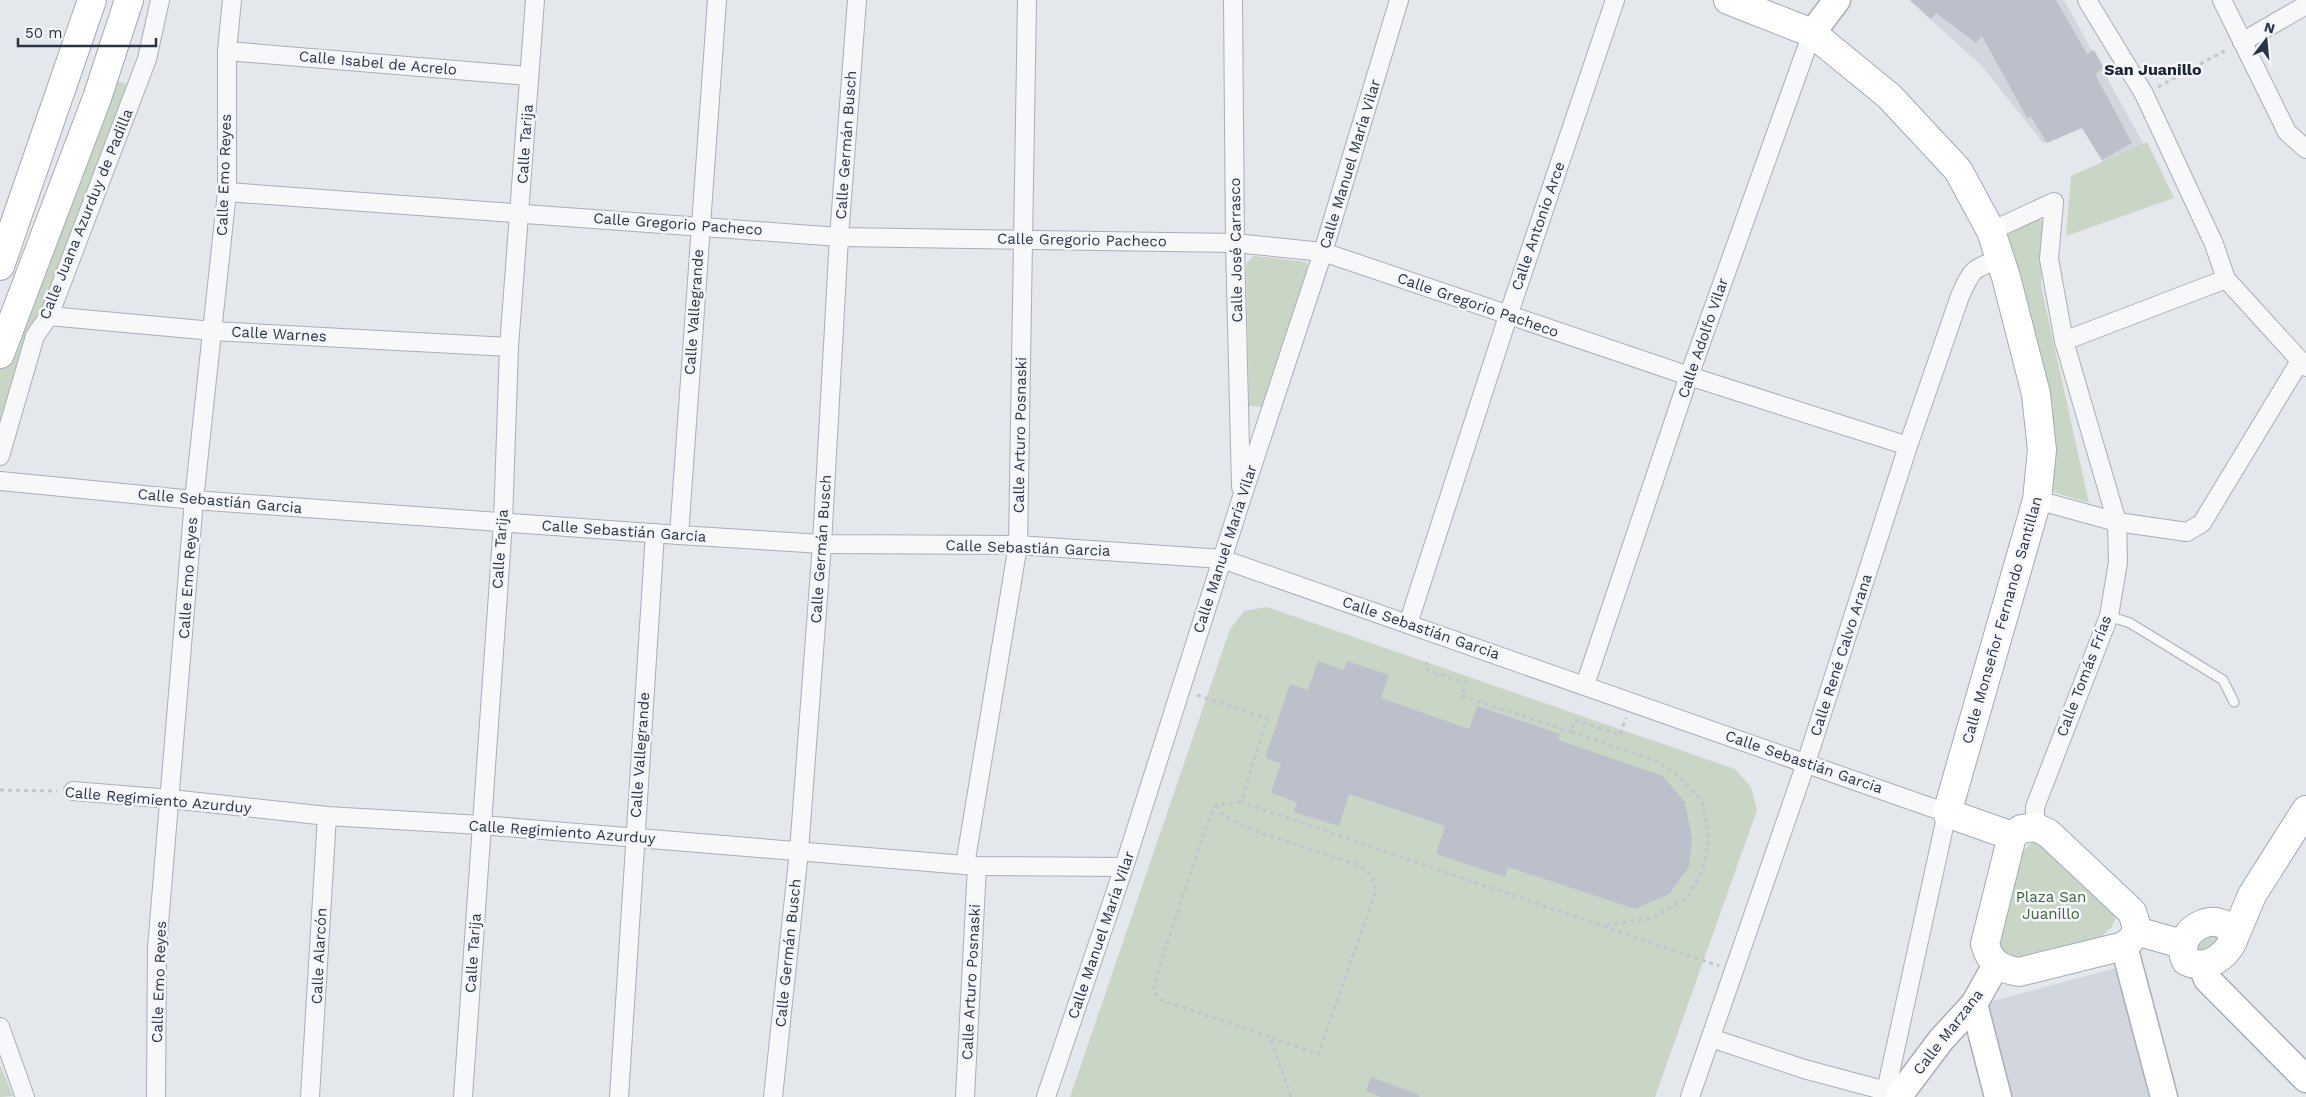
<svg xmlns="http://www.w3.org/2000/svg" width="2306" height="1097" viewBox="0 0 2306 1097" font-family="'Work Sans',sans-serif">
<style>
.built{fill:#d2d6de}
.green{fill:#c9d6c5}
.building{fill:#bbc0ca}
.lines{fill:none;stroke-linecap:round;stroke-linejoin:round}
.lane-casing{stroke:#a9aeb7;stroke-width:11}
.street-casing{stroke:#a9aeb7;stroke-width:20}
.secondary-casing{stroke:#a9aeb7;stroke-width:29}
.primary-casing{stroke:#a3abb8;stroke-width:30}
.path{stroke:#c2c5cb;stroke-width:3;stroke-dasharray:4 4;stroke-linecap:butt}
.lane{stroke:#f7f8fa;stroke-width:9}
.street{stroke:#f7f8fa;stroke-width:18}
.secondary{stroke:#fff;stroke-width:26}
.primary{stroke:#fff;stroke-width:28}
.labels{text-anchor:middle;stroke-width:5;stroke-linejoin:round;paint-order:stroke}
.street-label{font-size:15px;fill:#2b3445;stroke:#f4f6f9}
.park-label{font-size:15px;fill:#3f6138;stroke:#f4f6f9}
.neighbourhood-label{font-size:16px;font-weight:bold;fill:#1d2536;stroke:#f4f6f9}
</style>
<rect width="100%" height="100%" fill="#e4e7ec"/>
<!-- built -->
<g class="built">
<path d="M1909 0H2064L2144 145 2104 164 2082 128 2043 143 1982 66Z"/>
<path d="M2116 968 2153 1097H2011L1986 1003Z"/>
</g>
<!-- green -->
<g class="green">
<path d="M112 79 128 85 45 302 30 332 0 422V366Z"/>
<path d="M2147 142 2174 198 2066 236 2071 176Z"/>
<path d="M2039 218 2043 223 2041 286 2089 503 2049 491 2005 231Z"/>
<path d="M1254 256 1306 262 1310 270 1263 407 1249 406 1246 264Z"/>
<path d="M1267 607 1735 769 1751 787 1757 810 1655 1097H1070L1230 629 1244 611Z"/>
<path d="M2040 842 2111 903 2116 918 2111 928 2101 937 2017 959 2006 954 1999 945 2019 856 2031 843Z"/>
<path d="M2215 933 2220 941 2197 956 2194 944Z"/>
<path d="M0 1065 13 1096 0 1097Z"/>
</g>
<!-- building -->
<g class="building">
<path d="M1910 0H2056L2087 54 2094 50 2104 68 2095 74 2132 143 2102 160 2082 128 2047 143 2031 117 2027 118 1982 36 1976 43 1936 13 1931 19Z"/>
<path d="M1318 661 1344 670 1347 661 1389 675 1381 698 1469 729 1477 706 1560 734 1558 740 1663 776 1685 802 1692 839 1689 867 1669 894 1635 909 1508 867 1505 877 1436 854 1445 826 1349 794 1339 826 1294 812 1297 802 1271 793 1281 763 1265 758 1290 684 1308 690Z"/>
<path d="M1371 1077 1419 1095V1097H1381L1366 1091Z"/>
</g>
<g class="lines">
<!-- lane casing -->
<g class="lane-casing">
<path id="lane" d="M2109 616 2130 623 2223 680 2234 702"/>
</g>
<!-- street casing -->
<g class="street-casing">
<g id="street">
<path d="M1233 0 1235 243 1241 487"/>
<path d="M2087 0 2144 94 2214 244 2226 279 2306 367"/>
<path d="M2222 0 2287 132 2306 149"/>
<path d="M2242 42 2306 5"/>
<path d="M227 51 529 76"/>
<path d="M227 192 839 237 1235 243 1323 252 1689 376 1908 446"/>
<path d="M1991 231 2054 202 2049 259 2064 341"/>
<path d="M49 316 213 331 509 347"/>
<path d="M0 456 35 336 49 316 147 59 160 0"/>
<path d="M0 481 194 500 679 535 822 544 1018 545 1222 559 1947 813 1886 1091 1887 1097"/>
<path d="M2037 500 2117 522 2187 532 2202 523 2300 361"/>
<path d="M679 535 717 0"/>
<path d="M1408 624 1508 316 1615 0"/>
<path d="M1585 685 1689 376 1812 33"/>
<path d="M73 791 171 799 327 816 481 825 977 866 1124 867"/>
<path d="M2035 827V807L2109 616 2118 562 2117 522 2064 341 2226 279"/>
<path d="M965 865 1018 545 1027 0"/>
<path d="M0 1027 25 1097"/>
<path d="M1711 1038 1804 1069 1886 1091"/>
<path d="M156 1097 157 948 194 500 227 192V51L232 0"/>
<path d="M310 1097 327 816"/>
<path d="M463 1097 503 522 509 347 535 0"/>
<path d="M619 1097 655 533"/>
<path d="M773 1097 799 851 822 544 839 237 857 0"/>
<path d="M965 1097 977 866"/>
<path d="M1046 1097 1124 867 1241 500 1323 252 1399 0"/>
<path d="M1690 1097 1806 763 1908 446 1960 296C1972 269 1972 269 2000 259"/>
</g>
</g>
<!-- secondary casing -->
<g class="secondary-casing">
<g id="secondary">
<path d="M1812 33 1837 0"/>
<path d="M2124 946 2164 1097"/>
<path d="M2202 966 2207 979 2306 1079"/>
<path d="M1974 1004 1998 1097"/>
<path d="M1898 1097 1941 1040 1974 1004 1996 965"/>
</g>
</g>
<!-- primary casing -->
<g class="primary-casing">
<g id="primary">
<path d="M1728 0 1812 33 1889 96 1958 170 1991 231 2006 277 2036 394 2042 450 2037 500 1947 813 2012 836"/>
<path d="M0 266 92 0"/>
<path d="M0 354 97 98 129 0"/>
<path d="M2035 827 2048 833 2132 912C2138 929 2139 934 2124 946L2019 972C2000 969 1990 963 1985 944L2012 836 2021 829Z"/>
<path d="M2136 931 2182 944"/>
<path d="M2233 940C2228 904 2170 927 2186 961 2204 970 2220 961 2231 945L2252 895 2306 810"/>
</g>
</g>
<!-- path -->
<g class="path">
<path d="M2158 87 2228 49"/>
<path d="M1427 662 1425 669 1466 683 1462 696 1571 732 1575 720 1620 735 1626 718"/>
<path d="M1197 695 1267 719 1241 802 1719 966"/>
<path d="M1571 732 1655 760 1680 777 1702 801 1709 839 1703 869 1688 897 1652 918 1606 925"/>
<path d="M0 790 57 791"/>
<path d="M1241 802 1216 805 1206 826 1154 983V992L1161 1000 1270 1037 1291 1097"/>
<path d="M1216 805 1224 816 1258 832 1359 865 1372 876 1376 891 1318 1054 1270 1037"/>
</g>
<!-- lane -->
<use href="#lane" class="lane"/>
<!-- street -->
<use href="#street" class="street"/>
<!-- secondary -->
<use href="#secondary" class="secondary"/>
<!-- primary -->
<use href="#primary" class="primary"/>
</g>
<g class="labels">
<!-- street labels -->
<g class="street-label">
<text transform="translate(378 63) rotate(5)" y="5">Calle Isabel de Acrelo</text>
<text transform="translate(525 144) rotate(-86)" y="5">Calle Tarija</text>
<text transform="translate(846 145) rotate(-86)" y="5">Calle Germán Busch</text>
<text transform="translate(1350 164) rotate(-73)" y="5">Calle Manuel María Vilar</text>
<text transform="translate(224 175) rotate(-88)" y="5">Calle Emo Reyes</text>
<text transform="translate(86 214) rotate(-68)" y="5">Calle Juana Azurduy de Padilla</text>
<text transform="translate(678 224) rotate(4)" y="5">Calle Gregorio Pacheco</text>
<text transform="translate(1538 226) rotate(-71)" y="5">Calle Antonio Arce</text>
<text transform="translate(1082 240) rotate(1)" y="5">Calle Gregorio Pacheco</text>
<text transform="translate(1236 250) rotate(-91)" y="5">Calle José Carrasco</text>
<text transform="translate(1478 305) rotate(19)" y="5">Calle Gregorio Pacheco</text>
<text transform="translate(694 312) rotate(-86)" y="5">Calle Vallegrande</text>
<text transform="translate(279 334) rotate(3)" y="5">Calle Warnes</text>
<text transform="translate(1703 338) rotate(-71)" y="5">Calle Adolfo Vilar</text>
<text transform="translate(1020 435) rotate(-89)" y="5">Calle Arturo Posnaski</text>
<text transform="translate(220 501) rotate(5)" y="5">Calle Sebastián Garcia</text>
<text transform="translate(624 531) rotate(4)" y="5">Calle Sebastián Garcia</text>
<text transform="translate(1028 548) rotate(2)" y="5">Calle Sebastián Garcia</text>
<text transform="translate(500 549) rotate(-86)" y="5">Calle Tarija</text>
<text transform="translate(821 549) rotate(-86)" y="5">Calle Germán Busch</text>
<text transform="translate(1225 549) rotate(-72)" y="5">Calle Manuel María Vilar</text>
<text transform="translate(188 578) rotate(-86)" y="5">Calle Emo Reyes</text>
<text transform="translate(2002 620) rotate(-74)" y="5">Calle Monseñor Fernando Santillan</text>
<text transform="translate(1421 628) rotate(19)" y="5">Calle Sebastián Garcia</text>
<text transform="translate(1841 655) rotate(-72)" y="5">Calle René Calvo Arana</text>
<text transform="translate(2084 676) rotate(-69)" y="5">Calle Tomás Frías</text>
<text transform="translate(640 755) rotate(-86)" y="5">Calle Vallegrande</text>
<text transform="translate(1804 762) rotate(19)" y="5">Calle Sebastián Garcia</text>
<text transform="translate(158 800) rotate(5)" y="5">Calle Regimiento Azurduy</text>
<text transform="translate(562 832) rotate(4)" y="5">Calle Regimiento Azurduy</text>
<text transform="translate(1101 935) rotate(-71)" y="5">Calle Manuel María Vilar</text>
<text transform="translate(473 953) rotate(-86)" y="5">Calle Tarija</text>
<text transform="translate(788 953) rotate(-84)" y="5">Calle Germán Busch</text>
<text transform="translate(319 956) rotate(-87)" y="5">Calle Alarcón</text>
<text transform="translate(159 982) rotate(-88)" y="5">Calle Emo Reyes</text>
<text transform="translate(971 982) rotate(-87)" y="5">Calle Arturo Posnaski</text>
<text transform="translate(1948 1032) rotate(-52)" y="5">Calle Marzana</text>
</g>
<!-- park labels -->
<g class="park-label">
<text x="2051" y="902">Plaza San<tspan x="2051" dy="17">Juanillo</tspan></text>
</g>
<!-- neighbourhood labels -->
<g class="neighbourhood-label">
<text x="2153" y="75">San Juanillo</text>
</g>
</g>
<!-- north arrow -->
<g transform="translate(2266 40) rotate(16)" stroke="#f4f6f9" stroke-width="4" paint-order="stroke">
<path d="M0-4L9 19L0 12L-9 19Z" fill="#2b3445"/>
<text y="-8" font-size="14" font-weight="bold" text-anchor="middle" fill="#2b3445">N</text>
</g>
<!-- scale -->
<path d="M18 38v8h138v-8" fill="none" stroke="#2b3445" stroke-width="2.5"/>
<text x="25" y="38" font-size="15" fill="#2b3445" stroke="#f4f6f9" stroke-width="4" paint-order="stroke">50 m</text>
</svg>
